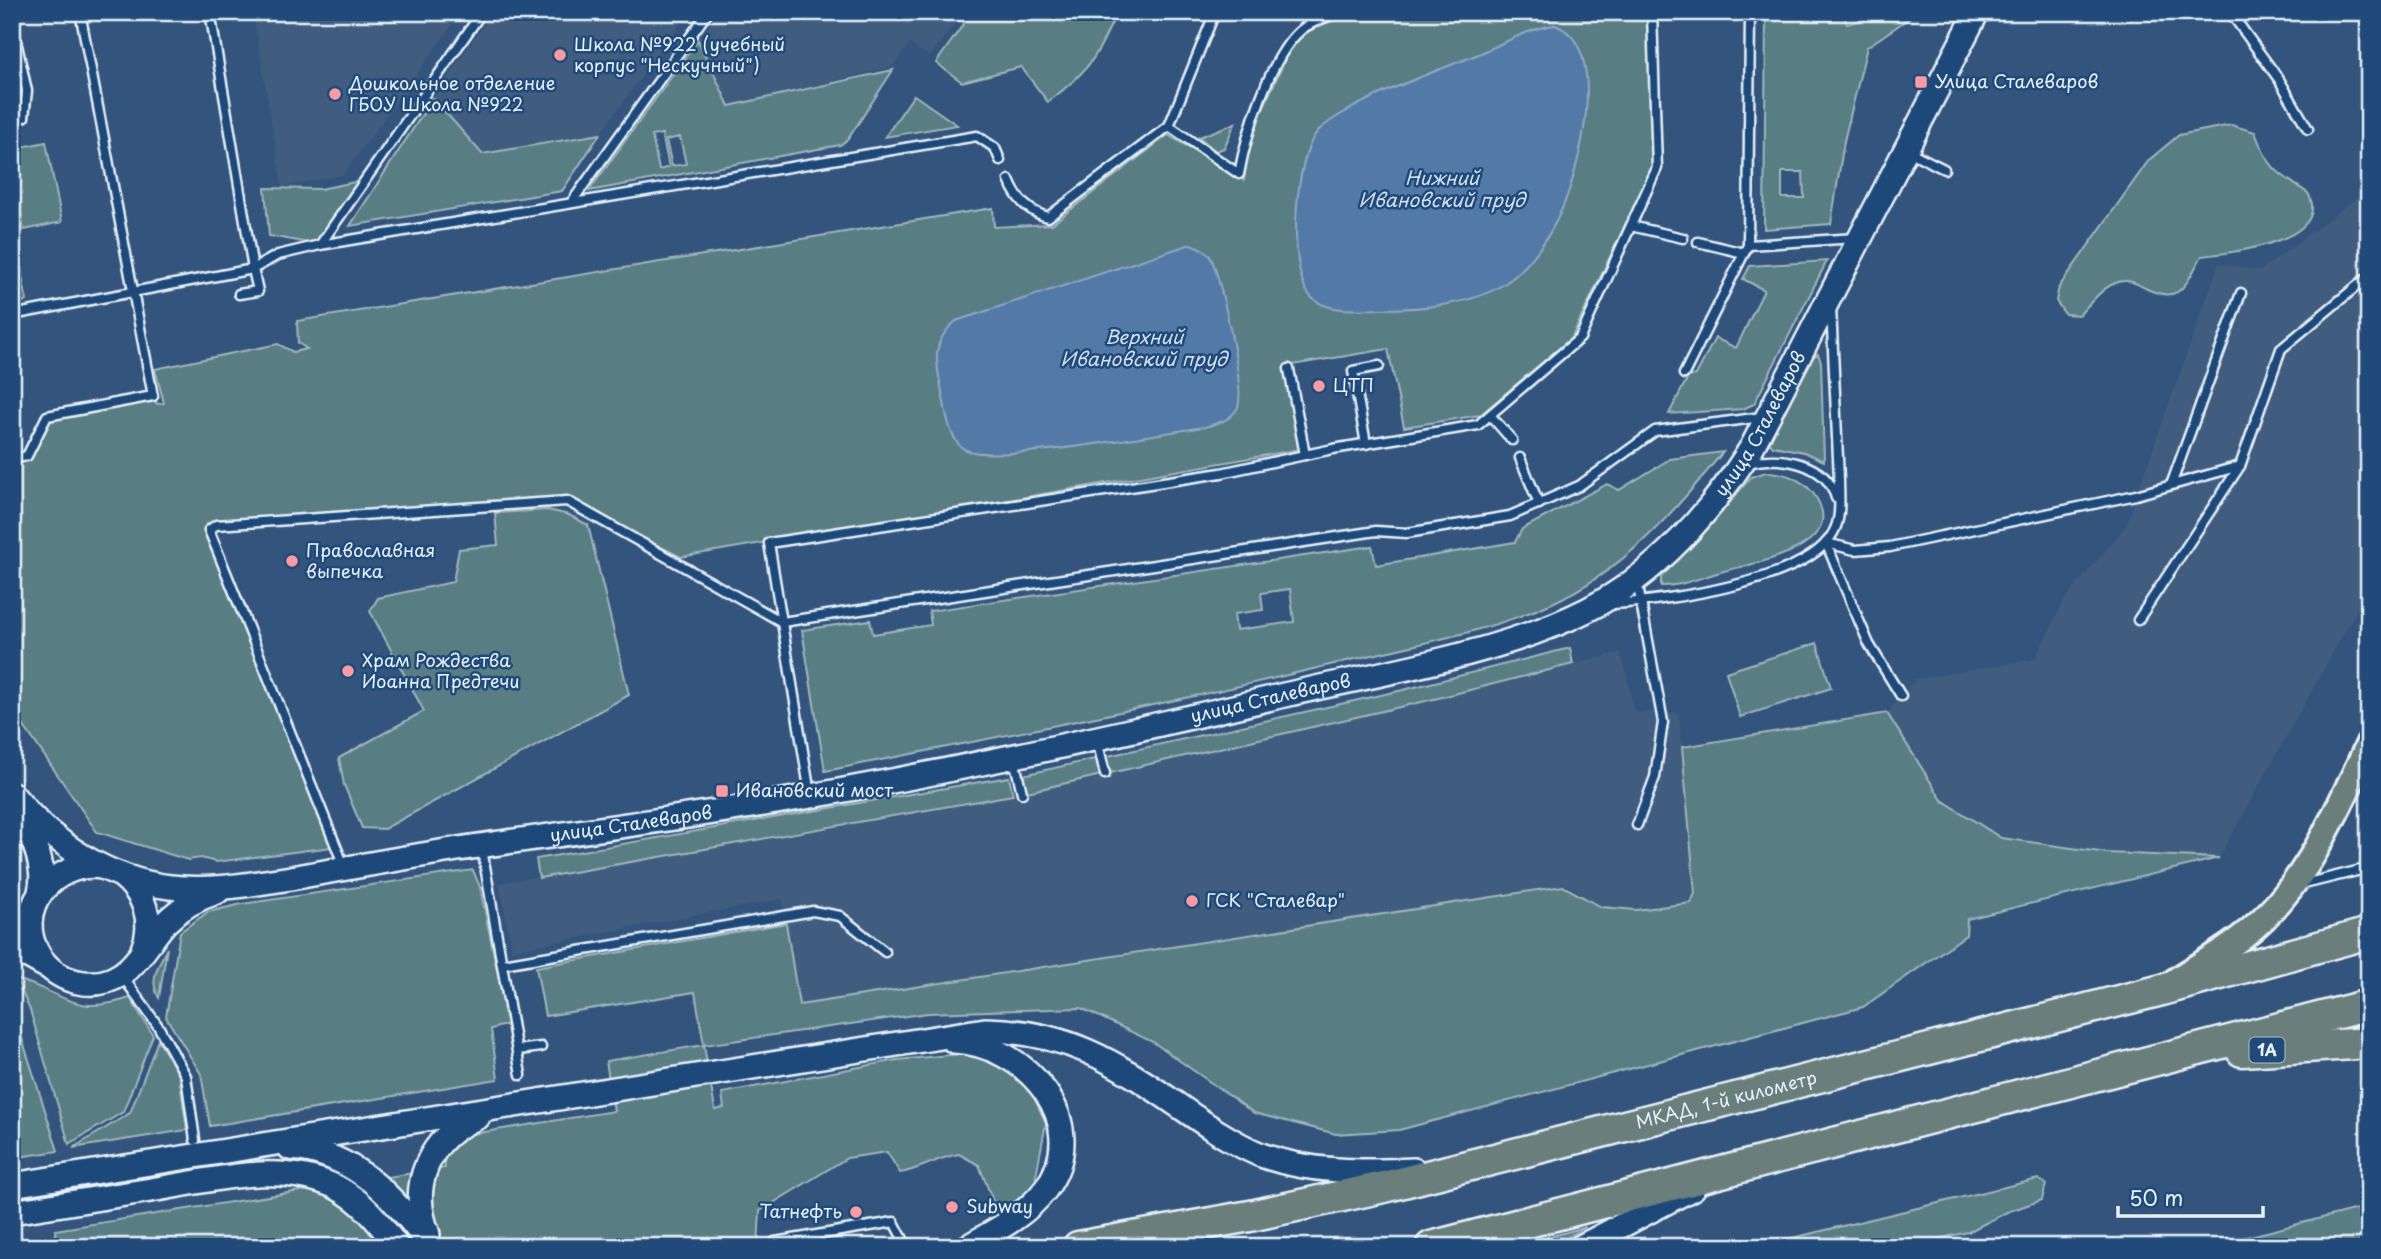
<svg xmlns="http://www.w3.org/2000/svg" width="2381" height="1259" viewBox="0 0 2381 1259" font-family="'Playpen Sans',sans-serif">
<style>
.built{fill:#415c7e}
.green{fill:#597d82;stroke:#a0b7bd;stroke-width:2;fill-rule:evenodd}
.water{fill:#527aa6;stroke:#8eaac7;stroke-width:2}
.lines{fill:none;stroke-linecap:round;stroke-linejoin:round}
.lane-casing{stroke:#e8f1f8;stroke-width:13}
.secondary-casing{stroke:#e8f1f8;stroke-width:28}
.primary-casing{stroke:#e8f1f8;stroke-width:30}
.highway-casing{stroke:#e8f1f8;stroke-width:35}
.lane{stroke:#1f4a7a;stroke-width:8}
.secondary{stroke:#1f4a7a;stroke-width:23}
.primary{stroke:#6b7f7c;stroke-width:24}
.highway{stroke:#6b7f7c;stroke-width:30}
.poi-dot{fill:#ff9aa2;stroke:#1f4a7a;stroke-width:2.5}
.labels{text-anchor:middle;stroke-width:5;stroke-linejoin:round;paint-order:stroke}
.shield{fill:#1f4a7a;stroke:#acbfd2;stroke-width:2}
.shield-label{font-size:16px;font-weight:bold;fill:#e8f1f8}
.poi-label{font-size:18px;fill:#e8f1f8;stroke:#1f4a7a;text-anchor:start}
.street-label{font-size:18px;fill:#e8f1f8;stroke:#1f4a7a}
.water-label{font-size:19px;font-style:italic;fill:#d2dfec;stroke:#1f4a7a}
</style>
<rect width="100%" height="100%" fill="#33547c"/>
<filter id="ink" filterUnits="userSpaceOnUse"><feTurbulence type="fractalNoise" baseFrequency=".0143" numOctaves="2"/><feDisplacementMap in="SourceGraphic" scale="14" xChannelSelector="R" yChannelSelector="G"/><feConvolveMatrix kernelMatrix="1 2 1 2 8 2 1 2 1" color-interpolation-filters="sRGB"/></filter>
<g filter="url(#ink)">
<!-- built -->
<g class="built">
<path d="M253 12H462L343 175 282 187Z"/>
<path d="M493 12H689L600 134 482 154 433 98Z"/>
<path d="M718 12H963L930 57 910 44 892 67 729 106 698 40Z"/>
<path d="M2360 195 2369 204V588L2219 858 2107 853 2001 838 1942 800 1887 713 1916 679 2035 659 2064 600 2125 527 2219 263 2260 271Z"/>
<path d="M1621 652 1635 712 1679 713 1695 893 1691 903 1636 910 1601 907 1568 885 1214 943 799 1005 782 899 512 950 499 883 802 834 1027 792 1426 701Z"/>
</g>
<!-- green -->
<g class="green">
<path d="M972 12H1005L1009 15 1012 12H1117C1094 61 1091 69 1048 102L1021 67 962 82 936 63Z"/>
<path d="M1351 12H1649L1652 168 1572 337 1480 415 1404 427 1388 349 1286 366 1301 449 681 557 568 500 215 525 211 541 332 847 216 862 201 858 188 860 97 832 12 709V460L27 456 47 416 153 396 157 404 164 403 155 369 278 344 293 352 307 349 298 343 297 321 993 208 994 227 1052 224 1168 135 1244 180 1250 137 1290 49 1304 34 1320 24Z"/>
<path d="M1766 12H1843L1847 24 1888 12H1918L1867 47 1844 141 1831 224 1764 229ZM1803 172 1804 198H1782V172Z"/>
<path d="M698 40 729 106 893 70 848 139 840 145 589 191ZM662 134 669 167 659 170 652 136ZM680 137 686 164 672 166 666 140Z"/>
<path d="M914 95 957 125 885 137Z"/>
<path d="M433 98 482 154 600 134 562 191 350 226Z"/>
<path d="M1235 123 1224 148 1216 151 1199 137Z"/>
<path d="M2231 125 2255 132C2268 168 2277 173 2308 193 2310 197 2313 204 2312 209 2310 244 2229 253 2202 256 2185 284 2182 305 2147 289 2141 286 2133 281 2127 281 2108 279 2091 303 2079 315L2065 314 2056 301 2059 287 2149 160 2179 135Z"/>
<path d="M46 142 62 222 24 230 12 171V149Z"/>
<path d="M365 180 320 245 269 236 265 188 320 189Z"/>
<path d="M12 228 27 301 12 303Z"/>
<path d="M1827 261 1754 404 1743 409 1669 414 1688 377 1696 375 1715 338 1736 348 1764 290 1743 279 1750 266Z"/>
<path d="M1818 354 1821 362 1824 461 1804 452 1773 446 1769 441 1811 357Z"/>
<path d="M1723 452C1673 513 1624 571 1550 604 1485 633 1411 645 1342 662 1171 704 998 737 825 771L802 630 870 620 873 634 931 625 929 611 1372 546 1376 565 1515 542 1522 529 1607 484 1619 490 1670 459ZM1290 589 1294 622 1236 630 1234 614 1263 610 1261 593Z"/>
<path d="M1766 472C1783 472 1802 479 1813 493 1853 547 1755 563 1724 571 1705 576 1680 587 1661 586V577L1699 539 1751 477Z"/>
<path d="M548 510 569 515 588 525 629 695 384 829 362 828 344 785 339 758 424 711 370 611 378 598 453 582 459 549 498 545 495 513Z"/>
<path d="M1817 643 1831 688 1740 717 1726 672Z"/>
<path d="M1570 648 1573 664 1426 701 1027 792 1023 775 1403 690Z"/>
<path d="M1887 713 1942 800 2001 838 2107 853 2219 858 1967 919 1966 935 1863 1007 1399 1130 1336 1134 1254 1113 1153 1042 1081 1008 928 1013 704 1045 715 1110 724 1108 722 1093 897 1060 960 1054 981 1056 1005 1068 1032 1093 1046 1123 1034 1186 1002 1212 994 1204 979 1165 959 1154C936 1158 922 1169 900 1173L887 1152 847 1158 760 1211 758 1247H26L25 1240 57 1241 55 1230 445 1168 441 1139 614 1111 606 1061 704 1045 695 992 545 1016 536 967 786 923 799 1005 1563 886 1601 907 1636 910 1691 903 1695 893 1682 747Z"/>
<path d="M1009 777 1013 795 539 878 536 859Z"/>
<path d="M473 870 480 887 508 1024 491 1029 498 1079 210 1126 201 1074 166 1017 180 932 208 912 242 904Z"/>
<path d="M167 948 159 998C148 980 159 965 167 948Z"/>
<path d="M16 979C65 993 73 1017 130 998L153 1035 123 1112 69 1144 30 1010Z"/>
<path d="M12 1007 58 1151 12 1158Z"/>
<path d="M158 1040 179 1075 187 1130 73 1148 130 1113Z"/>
<path d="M2038 1179 2046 1184 2042 1200 2007 1212 1968 1232 1903 1247H1755Z"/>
<path d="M2369 1206V1247H2207Z"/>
<path d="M1586 1227 1550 1247H1510Z"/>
</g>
<!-- water -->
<g class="water">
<path d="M1555 25C1612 46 1579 171 1561 211 1550 236 1530 266 1507 282 1473 306 1419 309 1379 309 1358 309 1329 313 1312 298 1286 274 1294 154 1319 130 1352 100 1438 71 1481 53 1504 43 1530 28 1555 25Z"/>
<path d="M1191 244C1200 247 1208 251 1212 260 1221 281 1247 392 1237 409 1230 421 1216 424 1204 427 1161 433 998 464 966 450 948 442 945 405 941 387 935 359 932 341 956 321Z"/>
</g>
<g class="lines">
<!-- lane casing -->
<g class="lane-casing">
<g id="lane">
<path d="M2230 12 2280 81 2308 129"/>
<path d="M12 22 27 91 24 117 12 119"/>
<path d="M1169 126 1239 174C1246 135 1270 56 1301 30 1312 21 1327 17 1340 12"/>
<path d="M1906 150 1944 169"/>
<path d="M1009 180C1016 199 1029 212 1048 217L1169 126 1215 12"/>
<path d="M571 203 708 12"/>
<path d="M1631 226 1683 238"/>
<path d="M1698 242 1744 253"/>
<path d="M320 245 482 12"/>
<path d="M1748 245 1856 238"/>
<path d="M239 294 258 291 253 269 278 255 320 245 977 136 995 148 1000 160"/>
<path d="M12 315 253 269 210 12"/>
<path d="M1289 369 1305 455"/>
<path d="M1684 374 1748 245 1750 12"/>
<path d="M1490 415 1512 440"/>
<path d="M1366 444 1353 371 1379 366"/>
<path d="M1520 458 1539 504"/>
<path d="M12 459 27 456 47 416 153 396 80 12"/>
<path d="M1748 463C1779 455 1827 462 1836 498"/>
<path d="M2171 485 2241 293"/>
<path d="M1826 543 1855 550 1890 547 2136 495 2240 466 2281 349 2369 276"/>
<path d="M1826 543 1869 644 1901 696"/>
<path d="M1637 581 1663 722 1655 777 1637 825"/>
<path d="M1612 604C1665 601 1807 582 1833 533 1842 518 1839 497 1839 480L1831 307"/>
<path d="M2138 620 2240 466"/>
<path d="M1097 739 1105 774"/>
<path d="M1014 759 1022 793"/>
<path d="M810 794 769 543 1221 473 1333 449 1478 425 1580 338 1657 168 1652 12"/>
<path d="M482 849 521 1075"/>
<path d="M344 866 209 530 216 525 567 501 782 622 1376 531 1407 533 1510 516 1579 486 1655 431 1762 417"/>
<path d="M2300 885 2369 868"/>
<path d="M503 964 813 911 840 916 885 952"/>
<path d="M123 977 158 1026 186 1076 195 1140"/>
<path d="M518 1050 541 1047"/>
<path d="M774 1247 775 1242 894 1222 907 1247"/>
</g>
</g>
<!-- secondary casing -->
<g class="secondary-casing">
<g id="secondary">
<path id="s1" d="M12 794C52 843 106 879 170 887 211 892 251 884 291 878 347 868 403 858 458 849 576 832 694 817 811 796 969 768 1125 733 1280 696 1376 674 1500 654 1587 610 1656 575 1712 511 1752 447L1977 12"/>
<path d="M21 814C32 837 47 866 40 892"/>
<path d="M102 867C53 860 10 911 40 957 60 986 103 993 129 968 144 954 153 936 166 922 181 907 198 898 217 892"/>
<path d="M121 875C144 893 155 921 143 949"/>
<path d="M12 953 28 956 46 966"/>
<path d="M954 1041C1026 1044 1095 1123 1045 1190 1024 1217 996 1230 967 1247"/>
<path d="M290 1148C354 1152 395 1198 431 1247"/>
<path d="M12 1185 985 1030C1066 1031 1114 1061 1179 1106 1205 1124 1232 1143 1261 1155 1310 1173 1363 1172 1414 1170"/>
<path d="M12 1212C58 1205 104 1197 151 1190 209 1181 280 1160 336 1187 363 1201 380 1223 397 1247"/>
<path d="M428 1234C408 1185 429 1137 478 1117"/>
<path d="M1581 1247 1693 1188"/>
</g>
</g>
<!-- primary casing -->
<g class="primary-casing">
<path id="primary" d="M2175 981C2197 966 2222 953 2243 936 2305 889 2337 811 2369 743"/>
</g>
<!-- highway casing -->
<g class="highway-casing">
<g id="highway">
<path d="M2242 1051 2369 1043"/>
<path id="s2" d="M1078 1247 1250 1216 1384 1187 2162 990 2369 933"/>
<path d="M1431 1247 2369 1005"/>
</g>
</g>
<!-- lane -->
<use href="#lane" class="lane"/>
<!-- secondary -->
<use href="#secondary" class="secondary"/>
<!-- primary -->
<use href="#primary" class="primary"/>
<!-- highway -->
<use href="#highway" class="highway"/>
</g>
</g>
<!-- markers -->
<g class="poi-dot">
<circle cx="560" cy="55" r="7"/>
<rect x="1914" y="75" width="14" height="14" rx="3.5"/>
<circle cx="335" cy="94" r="7"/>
<circle cx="1319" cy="386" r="7"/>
<circle cx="292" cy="561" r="7"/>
<circle cx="348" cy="671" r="7"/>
<rect x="715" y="784" width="14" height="14" rx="3.5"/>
<circle cx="1192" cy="901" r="7"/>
<circle cx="952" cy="1207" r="7"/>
<circle cx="856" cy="1212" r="7"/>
</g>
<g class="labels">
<!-- shield labels -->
<rect class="shield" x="2249.5" y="1037.5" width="35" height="25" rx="5"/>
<g class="shield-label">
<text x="2267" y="1056">1A</text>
</g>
<!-- poi labels -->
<g class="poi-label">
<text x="574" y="51">Школа №922 (учебный<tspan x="574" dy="21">корпус "Нескучный")</tspan></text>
<text x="1935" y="88">Улица Сталеваров</text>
<text x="349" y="90">Дошкольное отделение<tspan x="349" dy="21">ГБОУ Школа №922</tspan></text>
<text x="1333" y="392">ЦТП</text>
<text x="306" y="557">Православная<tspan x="306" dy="21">выпечка</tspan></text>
<text x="362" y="667">Храм Рождества<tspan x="362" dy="21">Иоанна Предтечи</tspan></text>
<text x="736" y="797">Ивановский мост</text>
<text x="1206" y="907">ГСК "Сталевар"</text>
<text x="966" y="1213">Subway</text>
<text x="842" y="1218" text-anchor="end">Татнефть</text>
</g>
<!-- street labels -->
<g class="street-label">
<text dy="6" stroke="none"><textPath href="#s1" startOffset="1894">улица Сталеваров</textPath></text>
<text dy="6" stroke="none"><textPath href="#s1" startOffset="1306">улица Сталеваров</textPath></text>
<text dy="6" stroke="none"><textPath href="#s1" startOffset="654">улица Сталеваров</textPath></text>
<text dy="6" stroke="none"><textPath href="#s2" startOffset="665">МКАД, 1-й километр</textPath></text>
</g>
<!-- water labels -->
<g class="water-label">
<text x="1442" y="185">Нижний<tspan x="1442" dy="22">Ивановский пруд</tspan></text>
<text x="1144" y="344">Верхний<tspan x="1144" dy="22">Ивановский пруд</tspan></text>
</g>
</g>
<!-- margin -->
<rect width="2381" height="1259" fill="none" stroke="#1f4a7a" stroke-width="42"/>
<rect x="21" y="21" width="2339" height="1217" fill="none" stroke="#e8f1f8" stroke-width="2.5" filter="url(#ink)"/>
<!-- scale -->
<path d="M2118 1206v10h145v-10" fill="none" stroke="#e8f1f8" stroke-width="3.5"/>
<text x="2129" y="1206" font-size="21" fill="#e8f1f8" stroke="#1f4a7a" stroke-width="5" paint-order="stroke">50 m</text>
</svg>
